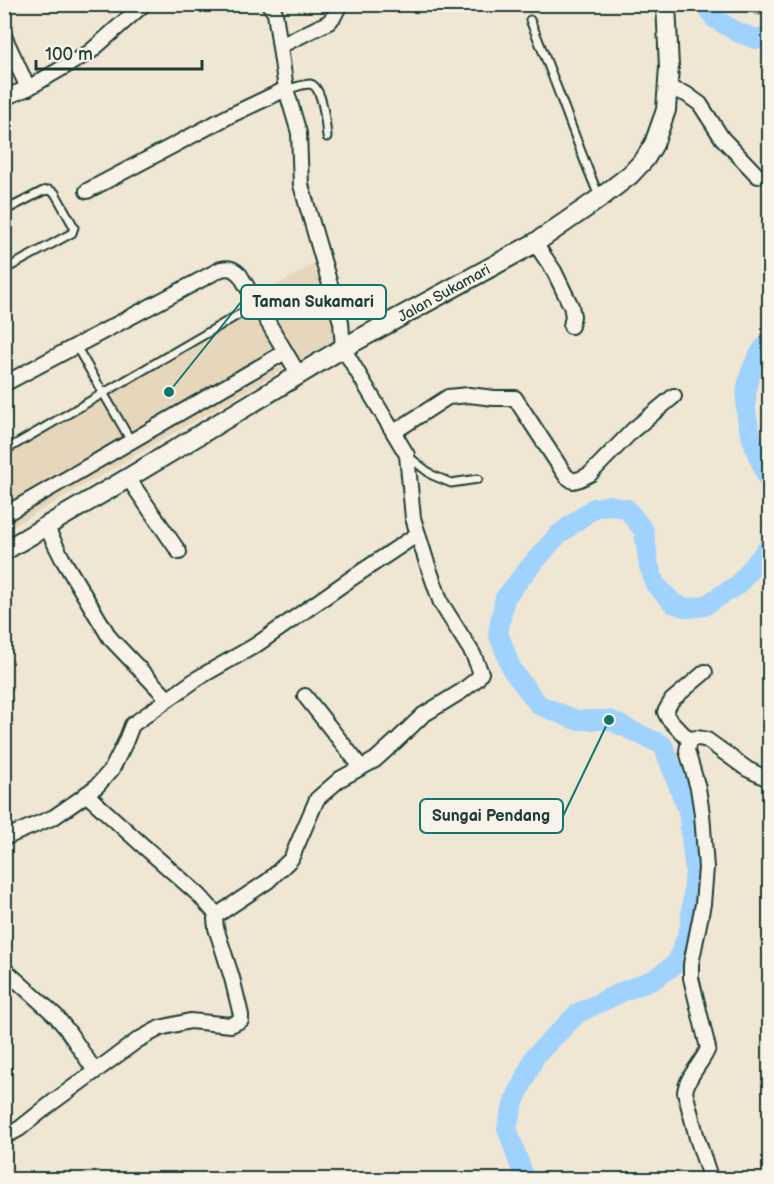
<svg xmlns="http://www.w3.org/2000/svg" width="774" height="1184" viewBox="0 0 774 1184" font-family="'Balsamiq Sans',sans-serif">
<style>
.built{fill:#e6d6bc}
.green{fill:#c8d88d;stroke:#748a60;stroke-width:1.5}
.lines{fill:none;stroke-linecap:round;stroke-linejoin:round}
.river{stroke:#9fd2fd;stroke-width:20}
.lane-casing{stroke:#1f3d34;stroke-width:11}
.street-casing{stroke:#1f3d34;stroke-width:18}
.secondary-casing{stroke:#1f3d34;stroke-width:22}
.lane{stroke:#f7f3e8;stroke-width:7}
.street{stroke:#f7f3e8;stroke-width:14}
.secondary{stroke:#f7f3e8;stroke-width:18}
.labels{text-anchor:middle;stroke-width:4.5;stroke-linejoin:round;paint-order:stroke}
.street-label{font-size:15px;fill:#1f3d34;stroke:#f7f3e8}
.leader{fill:none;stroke:#0f766e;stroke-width:2}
.callout-dot{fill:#0f766e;stroke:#f7f3e8;stroke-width:2}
.callout{fill:#f7f3e8;stroke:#0f766e;stroke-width:2}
.callout-label{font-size:16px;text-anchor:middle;font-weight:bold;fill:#1f3d34}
</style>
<rect width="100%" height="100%" fill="#efe6d4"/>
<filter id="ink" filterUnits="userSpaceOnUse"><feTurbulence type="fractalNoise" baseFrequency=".0167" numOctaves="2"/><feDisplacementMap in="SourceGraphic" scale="12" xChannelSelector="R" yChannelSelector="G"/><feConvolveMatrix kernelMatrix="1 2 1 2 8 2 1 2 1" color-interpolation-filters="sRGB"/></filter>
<g filter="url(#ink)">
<!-- built -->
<path class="built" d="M317 262 338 324 334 340 5 531 4 444Z"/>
<!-- green -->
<path class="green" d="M731 5H769V12L760 15Z"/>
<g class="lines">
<!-- river -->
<g class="river">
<path d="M705 4 715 19 737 32 756 39 770 38"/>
<path d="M770 342C761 349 756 359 752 369 736 411 754 446 770 484"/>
<path d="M525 1180 507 1128 514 1102 535 1056 578 1013 626 990 653 980 677 963 690 927 695 872 688 811 663 745 609 720H576L539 705 512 670 498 633 505 598 528 569 558 535 594 508 609 505 627 509 644 531 649 566 655 584 674 604 688 608 704 606 738 585 770 545"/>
</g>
<!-- lane casing -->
<g class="lane-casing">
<g id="lane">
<path d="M530 20C555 78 574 138 599 196"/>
<path d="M286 89C294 88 303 84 310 84 323 86 326 126 327 137"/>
<path d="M4 211 43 191 49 190 55 193 74 227 72 233 4 270"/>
<path d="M76 346 131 441"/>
<path d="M4 451 257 304"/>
<path d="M409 457 432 475 451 483 478 479"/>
</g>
</g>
<!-- street casing -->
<g class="street-casing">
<g id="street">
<path d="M4 36 28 88"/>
<path d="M280 46 329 22 334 16 340 4"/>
<path d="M668 88 686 94 700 104 722 138 758 176"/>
<path d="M4 98 28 88 90 52 144 4"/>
<path d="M87 191 229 116 286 89"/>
<path d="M535 243 554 271 571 306 573 316 571 326"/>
<path d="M4 384 221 269C230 267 234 269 240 275L299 375"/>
<path d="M394 432 448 397 469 395 494 398H515L566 476 573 481 580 479 590 474 633 430 674 396"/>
<path d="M128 478 179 552"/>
<path d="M4 515 285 352"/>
<path d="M46 526 62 558 110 638 168 699"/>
<path d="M305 696 361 767"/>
<path d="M689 740 668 718 665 712 672 700 705 672"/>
<path d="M86 794 140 843 199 895 217 915"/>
<path d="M4 838 54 817 80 799 97 786 112 769 125 743 132 725 198 678 256 645 349 580 418 534"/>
<path d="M4 969 56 1016 68 1031 95 1071"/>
<path d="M4 1137 19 1129 53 1102 138 1040 160 1028 190 1021 231 1025 241 1020V1015L232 978 216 928 215 919 217 915 268 881 291 859 317 799 340 779 375 760 396 741 423 715 462 691 477 679 481 673 473 654 441 603 426 560 413 518 407 455 343 348 341 322 301 185 299 133 286 89 275 13 269 4"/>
<path d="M711 1180 697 1138 685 1092C687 1075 703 1063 708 1048L691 978V964L703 904 706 868 702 814 698 788 687 751 689 740C696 737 700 738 707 740L747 769 770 780"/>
</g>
</g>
<!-- secondary casing -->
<g class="secondary-casing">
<path id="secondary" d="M4 551 128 478 343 348 535 243 600 198 630 175 645 159 654 144 666 110 669 67 666 4"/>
</g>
<!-- lane -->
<use href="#lane" class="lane"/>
<!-- street -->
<use href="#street" class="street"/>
<!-- secondary -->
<use href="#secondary" class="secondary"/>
</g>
</g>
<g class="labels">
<!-- street labels -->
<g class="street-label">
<text transform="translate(444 293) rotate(-29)" y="5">Jalan Sukamari</text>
</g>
</g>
<!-- callouts -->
<path class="leader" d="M169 392L241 302M609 720L563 816"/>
<g class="callout-dot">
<circle cx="169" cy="392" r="6"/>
<circle cx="609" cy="720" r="6"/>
</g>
<g class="callout">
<rect x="241" y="285" width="145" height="34" rx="6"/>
<rect x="420" y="799" width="143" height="34" rx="6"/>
</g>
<g class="callout-label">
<text x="313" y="307">Taman Sukamari</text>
<text x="491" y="821">Sungai Pendang</text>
</g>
<!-- margin -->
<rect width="774" height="1184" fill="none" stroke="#f7f3e8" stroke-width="24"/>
<rect x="12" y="12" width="750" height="1160" fill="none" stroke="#1f3d34" stroke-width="2" filter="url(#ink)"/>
<!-- scale -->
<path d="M36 60v9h166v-9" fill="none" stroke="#1f3d34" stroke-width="3"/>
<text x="45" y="60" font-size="18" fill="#1f3d34" stroke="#f7f3e8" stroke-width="4.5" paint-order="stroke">100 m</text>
</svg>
